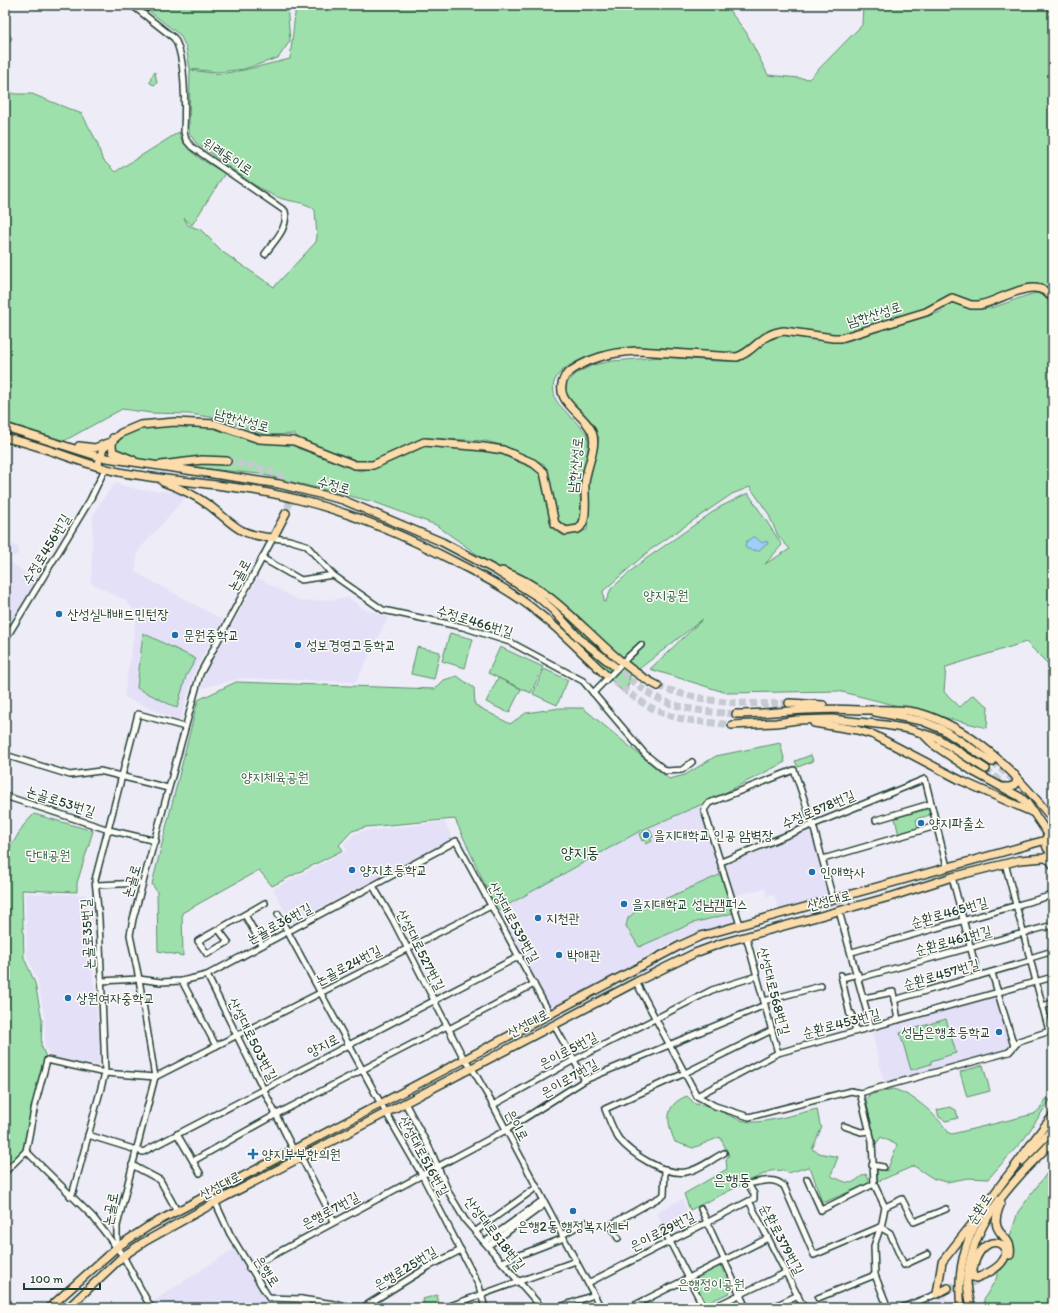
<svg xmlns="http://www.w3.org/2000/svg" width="1058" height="1313" viewBox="0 0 1058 1313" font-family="Itim,'Poor Story',sans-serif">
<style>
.built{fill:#e4e0f7}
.green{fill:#9ee0ab;stroke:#5e8e70;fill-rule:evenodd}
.water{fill:#9fcefa;stroke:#6c94ab}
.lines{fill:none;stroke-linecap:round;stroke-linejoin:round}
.major-tunnel{stroke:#c5c9d0;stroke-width:7;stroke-dasharray:7 3.5;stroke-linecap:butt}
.minor-casing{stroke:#1f3d34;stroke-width:8}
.major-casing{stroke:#1f3d34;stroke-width:10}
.minor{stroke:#fdfcf7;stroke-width:5}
.major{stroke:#fddcac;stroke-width:7}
.poi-dot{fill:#1f6fb2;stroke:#fdfcf7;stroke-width:1.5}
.labels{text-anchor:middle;stroke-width:3;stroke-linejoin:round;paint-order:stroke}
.street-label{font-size:14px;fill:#1f3d34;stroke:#fdfcf7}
.park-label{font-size:14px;fill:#385e4c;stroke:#fdfcf7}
.poi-label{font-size:14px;fill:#1f3d34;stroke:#fdfcf7;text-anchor:start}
.quarter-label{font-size:16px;fill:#1f3d34;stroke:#fdfcf7}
</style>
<rect width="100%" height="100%" fill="#eeecf7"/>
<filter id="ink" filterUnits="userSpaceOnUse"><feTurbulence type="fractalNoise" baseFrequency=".025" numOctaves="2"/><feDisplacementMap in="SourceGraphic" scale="8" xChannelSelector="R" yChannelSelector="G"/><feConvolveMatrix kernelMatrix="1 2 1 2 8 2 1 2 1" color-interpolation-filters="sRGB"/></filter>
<g filter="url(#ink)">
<!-- built -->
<g class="built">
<path d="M115 483 140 490 189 493 138 551 135 572 223 620 194 671 180 721 124 697 137 614 125 600 91 583 93 517 98 506Z"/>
<path d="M5 540 19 548 18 554 5 561Z"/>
<path d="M11 563 39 582 5 631V567Z"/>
<path d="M258 578 302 602 349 598 365 610 388 617 356 682 242 678 202 688 206 673Z"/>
<path d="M700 804 721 867 811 829 830 897 779 911 774 895 767 896 765 888 736 895 742 920 673 941 550 1011 497 911 640 831Z"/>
<path d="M444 822 453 839 291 923 273 889 347 851 344 844 354 834 365 831Z"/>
<path d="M25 893 86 895 99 1043V1065L52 1059 45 1047V1018L37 979 27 956Z"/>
<path d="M998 993 1014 1046 885 1086 871 1027Z"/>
<path d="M682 1199 689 1213 664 1226 657 1212Z"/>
<path d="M235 1248 272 1308H155L152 1302Z"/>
<path d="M946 1296 947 1308H916Z"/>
</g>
<!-- green -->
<g class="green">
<path d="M141 5H287L290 41 278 58 244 69 219 72 190 69 186 47 180 35Z"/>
<path d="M296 5H725L746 32 768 75 809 79 862 25 863 5H1053V296L1042 284 1030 286 977 303 952 296 946 297 935 305 919 312 837 336 778 328C758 331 749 351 731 354 700 350 669 348 637 347 616 347 564 359 555 380 552 385 554 393 555 398 557 405 581 426 587 434 592 453 579 473 580 492 580 504 584 515 579 526L570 528 559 522 549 477 544 464 505 446 486 441 427 438 379 459 361 462 298 439 295 434 266 435 222 419 190 414 151 413 122 409 64 441 5 422V90L15 94H32L82 114 97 142 102 159 115 172 179 132C183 152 209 164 225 173L192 225 184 218 188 225 201 230 224 253 274 287 316 242 317 236 315 210C307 202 293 202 283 199 255 190 221 160 196 143L189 133 190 70 220 74 244 70 290 59Z"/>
<path d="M8 33 12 38 5 49V35Z"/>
<path d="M155 72 157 83 154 85 150 83 151 77Z"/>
<path d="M1037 293 1047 298 1053 309V669L1026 642 946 667 944 692 960 707 973 695 988 706 987 728 838 691 727 693 650 669 703 619 630 676 626 695 556 625 565 621 537 597 436 525 374 502 260 474 146 463 119 456 112 449 118 438 131 432 150 427 176 426 220 428 265 443H293L297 448 360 471 378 467 425 446 484 450 503 455 539 471 544 484 553 529 564 536 587 530 589 484 599 438 594 428 566 397 563 387 577 373 593 365 612 361 663 357 716 361H740L750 356 765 342 781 335 837 342 847 341 941 312 952 302C961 303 969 307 977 309 994 311 1019 296 1037 293ZM750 487 768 513 778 536 790 549 765 564 782 545 748 493 720 507 640 563 611 589 606 601 604 602 603 591 650 550 732 494Z"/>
<path d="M143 633 196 659 186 676 177 708 137 688Z"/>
<path d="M450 633 473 639 465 668 442 661Z"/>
<path d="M417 647 440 652 434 679 411 674Z"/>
<path d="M500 647 543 667 531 693 488 673Z"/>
<path d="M544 669 568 680 557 705 533 694Z"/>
<path d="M457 676 474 688 475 705 510 724 526 713 560 708H583L669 779 685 775 716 756 780 743 785 762 707 802 640 831 497 911 455 819 366 827 352 831 339 845 343 850 272 886 259 870 182 913 183 956 158 951 157 892 152 884 198 700 236 682 435 689 444 680Z"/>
<path d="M498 678 521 689 509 713 486 702Z"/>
<path d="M811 755 813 761 798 767 795 761Z"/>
<path d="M928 809 930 815 916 819 918 830 899 836 895 818Z"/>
<path d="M34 814 93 831 77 883V892L22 890 24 958 35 983 42 1020 41 1045 47 1060 26 1151 5 1172V851L10 848 23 826Z"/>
<path d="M650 829 653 837 650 838 652 841 646 844 645 840 642 841 639 834Z"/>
<path d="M724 873 733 913 693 923 639 947 626 926 628 918 635 912Z"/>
<path d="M946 1019 956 1053 931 1061V1064L911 1070 900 1033Z"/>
<path d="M983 1065 990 1091 967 1097 960 1072Z"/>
<path d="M893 1089C915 1095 936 1115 949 1133L952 1134 1034 1114 1040 1109 1046 1099 1050 1100 1024 1139 988 1179 968 1178 947 1182 934 1179 914 1166 879 1181 877 1180V1169L887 1171 897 1145 881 1137 876 1144 875 1143 866 1100 869 1095Z"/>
<path d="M687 1096 695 1104C714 1104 731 1120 750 1122 767 1123 800 1113 817 1109L820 1125 822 1127 812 1149 819 1153 838 1157 831 1175 833 1177C839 1179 850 1186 855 1181 860 1178 860 1176 866 1174L870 1183 825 1202H822L811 1169 808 1167 788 1173 783 1170 770 1171 690 1210 684 1194 727 1169 726 1160 729 1155 720 1137 693 1148 675 1142C667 1123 663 1105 687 1096Z"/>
<path d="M950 1107 956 1110 958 1118 946 1121 939 1117 937 1110Z"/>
<path d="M1053 1165V1308H985L984 1299 996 1279 1018 1212Z"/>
<path d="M716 1265 721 1266 731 1289 729 1293 707 1303 704 1301 690 1277Z"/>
<path d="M437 1295 440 1308H425L423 1299Z"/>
</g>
<!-- water -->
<path class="water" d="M754 536 762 543 767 541 768 544 763 546 759 551 747 549 745 546 746 542Z"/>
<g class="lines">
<!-- major-tunnel -->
<g class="major-tunnel">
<path d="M227 461C242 464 283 470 289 486 292 495 289 505 286 513"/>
<path d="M614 666C627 677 640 689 656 697 679 710 710 712 736 714"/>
<path d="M606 675C624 689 643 706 665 714 686 722 710 722 732 725"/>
<path d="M658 686C703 703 742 705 789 703"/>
<path d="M992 762 1018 783"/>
<path d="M986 769 1009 789"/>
<path d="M961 1286 977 1281"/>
<path d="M948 1288 965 1282"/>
</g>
<!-- minor casing -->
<g class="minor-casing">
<g id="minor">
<path d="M132 5 174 38C186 56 185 109 184 132L186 140 192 147 285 211C289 228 274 241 265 254"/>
<path d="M143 5 147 8"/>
<path d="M262 558 301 580 333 575"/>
<path d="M5 640 90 500 105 469"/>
<path d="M593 693 628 657 641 645"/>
<path d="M5 755 70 775 100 771 168 788"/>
<path d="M5 796 109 830 156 841"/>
<path d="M876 820 930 804"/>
<path d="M1044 858 1050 862 1053 867"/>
<path d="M823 859 936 826"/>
<path d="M721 862 925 779 947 867"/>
<path d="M1005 863 1049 1031"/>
<path d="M952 877 978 976"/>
<path d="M96 885 143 883"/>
<path d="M373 886 393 920 464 1059 472 1068 493 1105 601 1308"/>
<path d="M839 911 871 1027"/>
<path d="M278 914 381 1104 422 1175 479 1286 485 1308"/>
<path d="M245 915 262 945"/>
<path d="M740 925 704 810 709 803 794 770 813 825 833 899"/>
<path d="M219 930 228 942 207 954 198 941 265 903"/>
<path d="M746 936 778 1053"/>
<path d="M852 952 1053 895"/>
<path d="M1030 958 1053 951"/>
<path d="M992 973 1014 1046"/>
<path d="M207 975 293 1149"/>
<path d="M841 975 850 1015 852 1014 856 1031"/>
<path d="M842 978 858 974"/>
<path d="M859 978 1053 925"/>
<path d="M101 981 139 979 161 982 182 981 207 975 456 841 550 1014"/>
<path d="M182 981 216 1046"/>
<path d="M636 982 697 1096"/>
<path d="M864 998 893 992 898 1020"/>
<path d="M894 1000 1030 961"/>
<path d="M764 1001 821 986"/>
<path d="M1042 1006 1053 1003"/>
<path d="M554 1025 585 1080"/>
<path d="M449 1029 534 984"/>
<path d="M860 1093 872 1141 874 1184 885 1207 882 1223 874 1246 875 1275 888 1308"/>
<path d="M697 1096 715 1106 749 1117 851 1091 860 1093 1009 1052 1019 1041 1053 1030"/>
<path d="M697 1096 778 1053 1053 977"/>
<path d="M405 1103 431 1151 449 1193 465 1220 542 1308"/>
<path d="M493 1105 574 1060 712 990 757 976"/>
<path d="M844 1126 861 1132 870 1131"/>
<path d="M177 1134 200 1173"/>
<path d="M88 1135 143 1152 520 956"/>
<path d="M26 1151 35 1105 47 1060 105 1073 155 1077 491 906"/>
<path d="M26 1151 93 1217 123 1256 151 1308"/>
<path d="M724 1153C712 1159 699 1170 686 1172 666 1176 631 1154 619 1139 613 1131 609 1119 605 1109L685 1073 772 1030"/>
<path d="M301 1157 334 1221"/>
<path d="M193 1161 277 1114 447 1026"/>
<path d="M132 1165 160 1180 177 1211"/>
<path d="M872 1165 883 1167"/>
<path d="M5 1172 26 1151"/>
<path d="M807 1179 821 1210 874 1184"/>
<path d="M211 1193 230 1234 269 1298 301 1299 361 1308"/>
<path d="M70 1196 73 1192 105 1073 99 919 95 880 138 714 185 727"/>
<path d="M885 1207 902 1199 914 1222 946 1209"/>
<path d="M701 1209 746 1308"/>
<path d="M663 1228 704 1308"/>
<path d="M476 1231 537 1187"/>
<path d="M562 1235 585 1222"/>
<path d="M618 1238 610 1225 664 1195 665 1169"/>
<path d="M485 1242 543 1200"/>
<path d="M488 1246 545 1204"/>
<path d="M117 1247V1226L155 1077 139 979 130 935 133 919 200 674 273 538 289 540 306 545 333 575 383 610 463 627 510 642 583 681 645 754 666 771 682 770 692 762"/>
<path d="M502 1262 564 1238"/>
<path d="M249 1268 506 1130 585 1080 765 1005"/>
<path d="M588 1283 749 1201"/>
<path d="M818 1298 875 1275"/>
<path d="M301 1299 310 1308"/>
<path d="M362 1308 428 1267 461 1250"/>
<path d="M444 1308 576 1261"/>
<path d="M557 1308 594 1295"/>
<path d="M629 1308 768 1238"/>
<path d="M712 1308 787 1272"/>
<path d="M771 1308 798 1295"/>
<path d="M804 1308 749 1201 754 1199V1194L748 1184C761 1182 773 1176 784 1186L814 1255 880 1227 890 1233 904 1265 928 1254"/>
<path d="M901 1308 937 1294"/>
</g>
</g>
<!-- major casing -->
<g class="major-casing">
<g id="major">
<path d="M5 427 100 457 279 484 343 500 442 542 495 570 538 597 553 610 580 639 614 666"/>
<path d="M5 438C44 445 80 464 119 472 178 483 238 484 296 499 354 513 408 537 461 565 488 579 514 593 537 612 562 631 583 654 606 675"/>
<path d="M113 438 112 446 113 452 133 460"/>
<path d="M79 446 95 448 107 443"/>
<path d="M161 465 202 460 227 461"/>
<path d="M97 466 103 449 121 433 140 425 175 422 215 424 259 439 294 441 355 465H373L424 442 484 447 503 450 533 463 544 472 555 524 566 531 578 529C589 523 584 495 585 483 586 467 598 447 592 432 584 412 551 402 565 376 583 359 612 352 637 351L737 357C757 350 759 334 784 331L833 338H841L926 312 952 298 971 305H979C1002 301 1036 273 1053 299"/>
<path d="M163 482C180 488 195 495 210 506 236 526 236 534 273 538L286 513"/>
<path d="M502 571C564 591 600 657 658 686"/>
<path d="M789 703 823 705"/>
<path d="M875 712 922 721 942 729 992 762"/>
<path d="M736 714C760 714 782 711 806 710 824 709 842 709 860 710 884 710 906 708 929 716 981 735 1020 778 1053 820"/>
<path d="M814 723 857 730 874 735 962 781 1034 813"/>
<path d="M732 725 776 723 797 720 832 719 885 725 909 729 937 738 986 769"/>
<path d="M924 735 934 745 974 772 1020 797 1027 803 1048 834"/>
<path d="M1004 787H1009L1015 785 1017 780 1015 775"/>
<path d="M1053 830C1043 836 1043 847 1053 854"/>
<path d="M1022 1161 1053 1129"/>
<path d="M1001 1203C985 1239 1014 1231 1010 1255"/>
<path d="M972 1277C978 1213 1042 1254 976 1278"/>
<path d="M937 1294 942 1262 972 1224"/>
<path d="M937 1294 948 1288"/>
<path d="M49 1308 117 1247 149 1226 681 945 701 936 1046 840"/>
<path d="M68 1308 123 1256 144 1242 225 1197 636 982 695 953 722 943 893 896 952 877 1020 860 1044 858 1053 854"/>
<path d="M961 1308C954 1253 976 1216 1009 1174 1024 1155 1037 1134 1053 1116"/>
<path d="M971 1308C970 1299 967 1290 967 1281 970 1222 1015 1180 1053 1141"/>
</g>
</g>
<!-- minor -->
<use href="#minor" class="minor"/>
<!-- major -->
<use href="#major" class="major"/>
</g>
</g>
<!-- markers -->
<g class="poi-dot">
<circle cx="59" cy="614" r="4"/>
<circle cx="175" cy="635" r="4"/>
<circle cx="298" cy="645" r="4"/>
<circle cx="921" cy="823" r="4"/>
<circle cx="646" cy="835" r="4"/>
<circle cx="352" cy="870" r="4"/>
<circle cx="812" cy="872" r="4"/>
<circle cx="624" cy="904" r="4"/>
<circle cx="538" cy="918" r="4"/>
<circle cx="559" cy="955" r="4"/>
<circle cx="68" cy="998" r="4"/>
<circle cx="999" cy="1032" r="4"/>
<path d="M251 1148h4v4h4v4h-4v4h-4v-4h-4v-4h4z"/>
<circle cx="573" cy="1211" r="4"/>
</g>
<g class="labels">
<!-- street labels -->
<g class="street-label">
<text transform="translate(228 156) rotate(34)" y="5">위례동이로</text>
<text transform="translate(874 314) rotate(-17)" y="5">남한산성로</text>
<text transform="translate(242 420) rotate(15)" y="5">남한산성로</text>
<text transform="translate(575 465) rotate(-84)" y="5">남한산성로</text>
<text transform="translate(334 485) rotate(16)" y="5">수정로</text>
<text transform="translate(46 549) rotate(-59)" y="5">수정로456번길</text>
<text transform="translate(239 575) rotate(-62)" y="5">논골로</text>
<text transform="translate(475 621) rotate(17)" y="5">수정로466번길</text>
<text transform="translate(61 801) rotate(18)" y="5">논골로53번길</text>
<text transform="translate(818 809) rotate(-23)" y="5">수정로578번길</text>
<text transform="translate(131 881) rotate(-73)" y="5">논골로</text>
<text transform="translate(829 900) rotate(-15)" y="5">산성대로</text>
<text transform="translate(949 912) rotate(-16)" y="5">순환로465번길</text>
<text transform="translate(514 922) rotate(61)" y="5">산성대로539번길</text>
<text transform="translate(279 923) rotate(-28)" y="5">논골로36번길</text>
<text transform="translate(87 934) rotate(-93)" y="5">논골로35번길</text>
<text transform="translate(953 940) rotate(-15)" y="5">순환로461번길</text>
<text transform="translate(421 950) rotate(63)" y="5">산성대로527번길</text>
<text transform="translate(348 965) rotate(-27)" y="5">논골로24번길</text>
<text transform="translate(941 974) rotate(-16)" y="5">순환로457번길</text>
<text transform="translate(774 991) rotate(75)" y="5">산성대로568번길</text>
<text transform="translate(528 1023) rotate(-28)" y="5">산성대로</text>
<text transform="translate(841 1023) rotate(-15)" y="5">순환로453번길</text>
<text transform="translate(253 1039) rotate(63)" y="5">산성대로503번길</text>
<text transform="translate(323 1045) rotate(-27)" y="5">양지로</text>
<text transform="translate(568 1050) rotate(-28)" y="5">은이로5번길</text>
<text transform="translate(569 1078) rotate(-30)" y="5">은이로7번길</text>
<text transform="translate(517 1125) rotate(62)" y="5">은이로</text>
<text transform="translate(424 1156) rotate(61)" y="5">산성대로516번길</text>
<text transform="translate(220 1185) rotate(-28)" y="5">산성대로</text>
<text transform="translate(110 1209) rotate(-79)" y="5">논골로</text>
<text transform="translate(979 1209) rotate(-58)" y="5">순환로</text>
<text transform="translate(330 1210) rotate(-28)" y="5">은행로7번길</text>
<text transform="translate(662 1231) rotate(-27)" y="5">은이로29번길</text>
<text transform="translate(495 1233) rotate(52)" y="5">산성대로518번길</text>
<text transform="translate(782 1239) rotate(62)" y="5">순환로379번길</text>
<text transform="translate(405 1268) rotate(-31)" y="5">은행로25번길</text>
<text transform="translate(267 1271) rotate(57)" y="5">은행로</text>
</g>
<!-- park labels -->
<g class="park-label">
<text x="666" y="600">양지공원</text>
<text x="275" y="782">양지체육공원</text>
<text x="48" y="860">단대공원</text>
<text x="711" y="1289">은행정이공원</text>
</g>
<!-- poi labels -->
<g class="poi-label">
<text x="67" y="619">산성실내배드민턴장</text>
<text x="183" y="640">문원중학교</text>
<text x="306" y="650">성보경영고등학교</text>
<text x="929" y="828">양지파출소</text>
<text x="654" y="840">을지대학교 인공 암벽장</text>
<text x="360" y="875">양지초등학교</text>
<text x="820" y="877">인애학사</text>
<text x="632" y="909">을지대학교 성남캠퍼스</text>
<text x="546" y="923">지천관</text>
<text x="567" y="960">박애관</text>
<text x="76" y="1003">상원여자중학교</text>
<text x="991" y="1037" text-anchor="end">성남은행초등학교</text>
<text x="262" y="1159">양지부부한의원</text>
<text x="573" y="1231" text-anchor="middle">은행2동 행정복지센터</text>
</g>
<!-- quarter labels -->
<g class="quarter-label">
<text x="580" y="858">양지동</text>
<text x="732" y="1185">은행동</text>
</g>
</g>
<!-- margin -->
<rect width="1058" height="1313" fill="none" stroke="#fdfcf7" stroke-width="20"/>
<rect x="10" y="10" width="1038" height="1293" fill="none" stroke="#1f3d34" stroke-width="1.5" filter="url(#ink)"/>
<!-- scale -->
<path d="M24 1283v6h76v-6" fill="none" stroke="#1f3d34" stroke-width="2"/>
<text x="30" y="1283" font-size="12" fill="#1f3d34" stroke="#fdfcf7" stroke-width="3" paint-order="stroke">100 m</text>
</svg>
